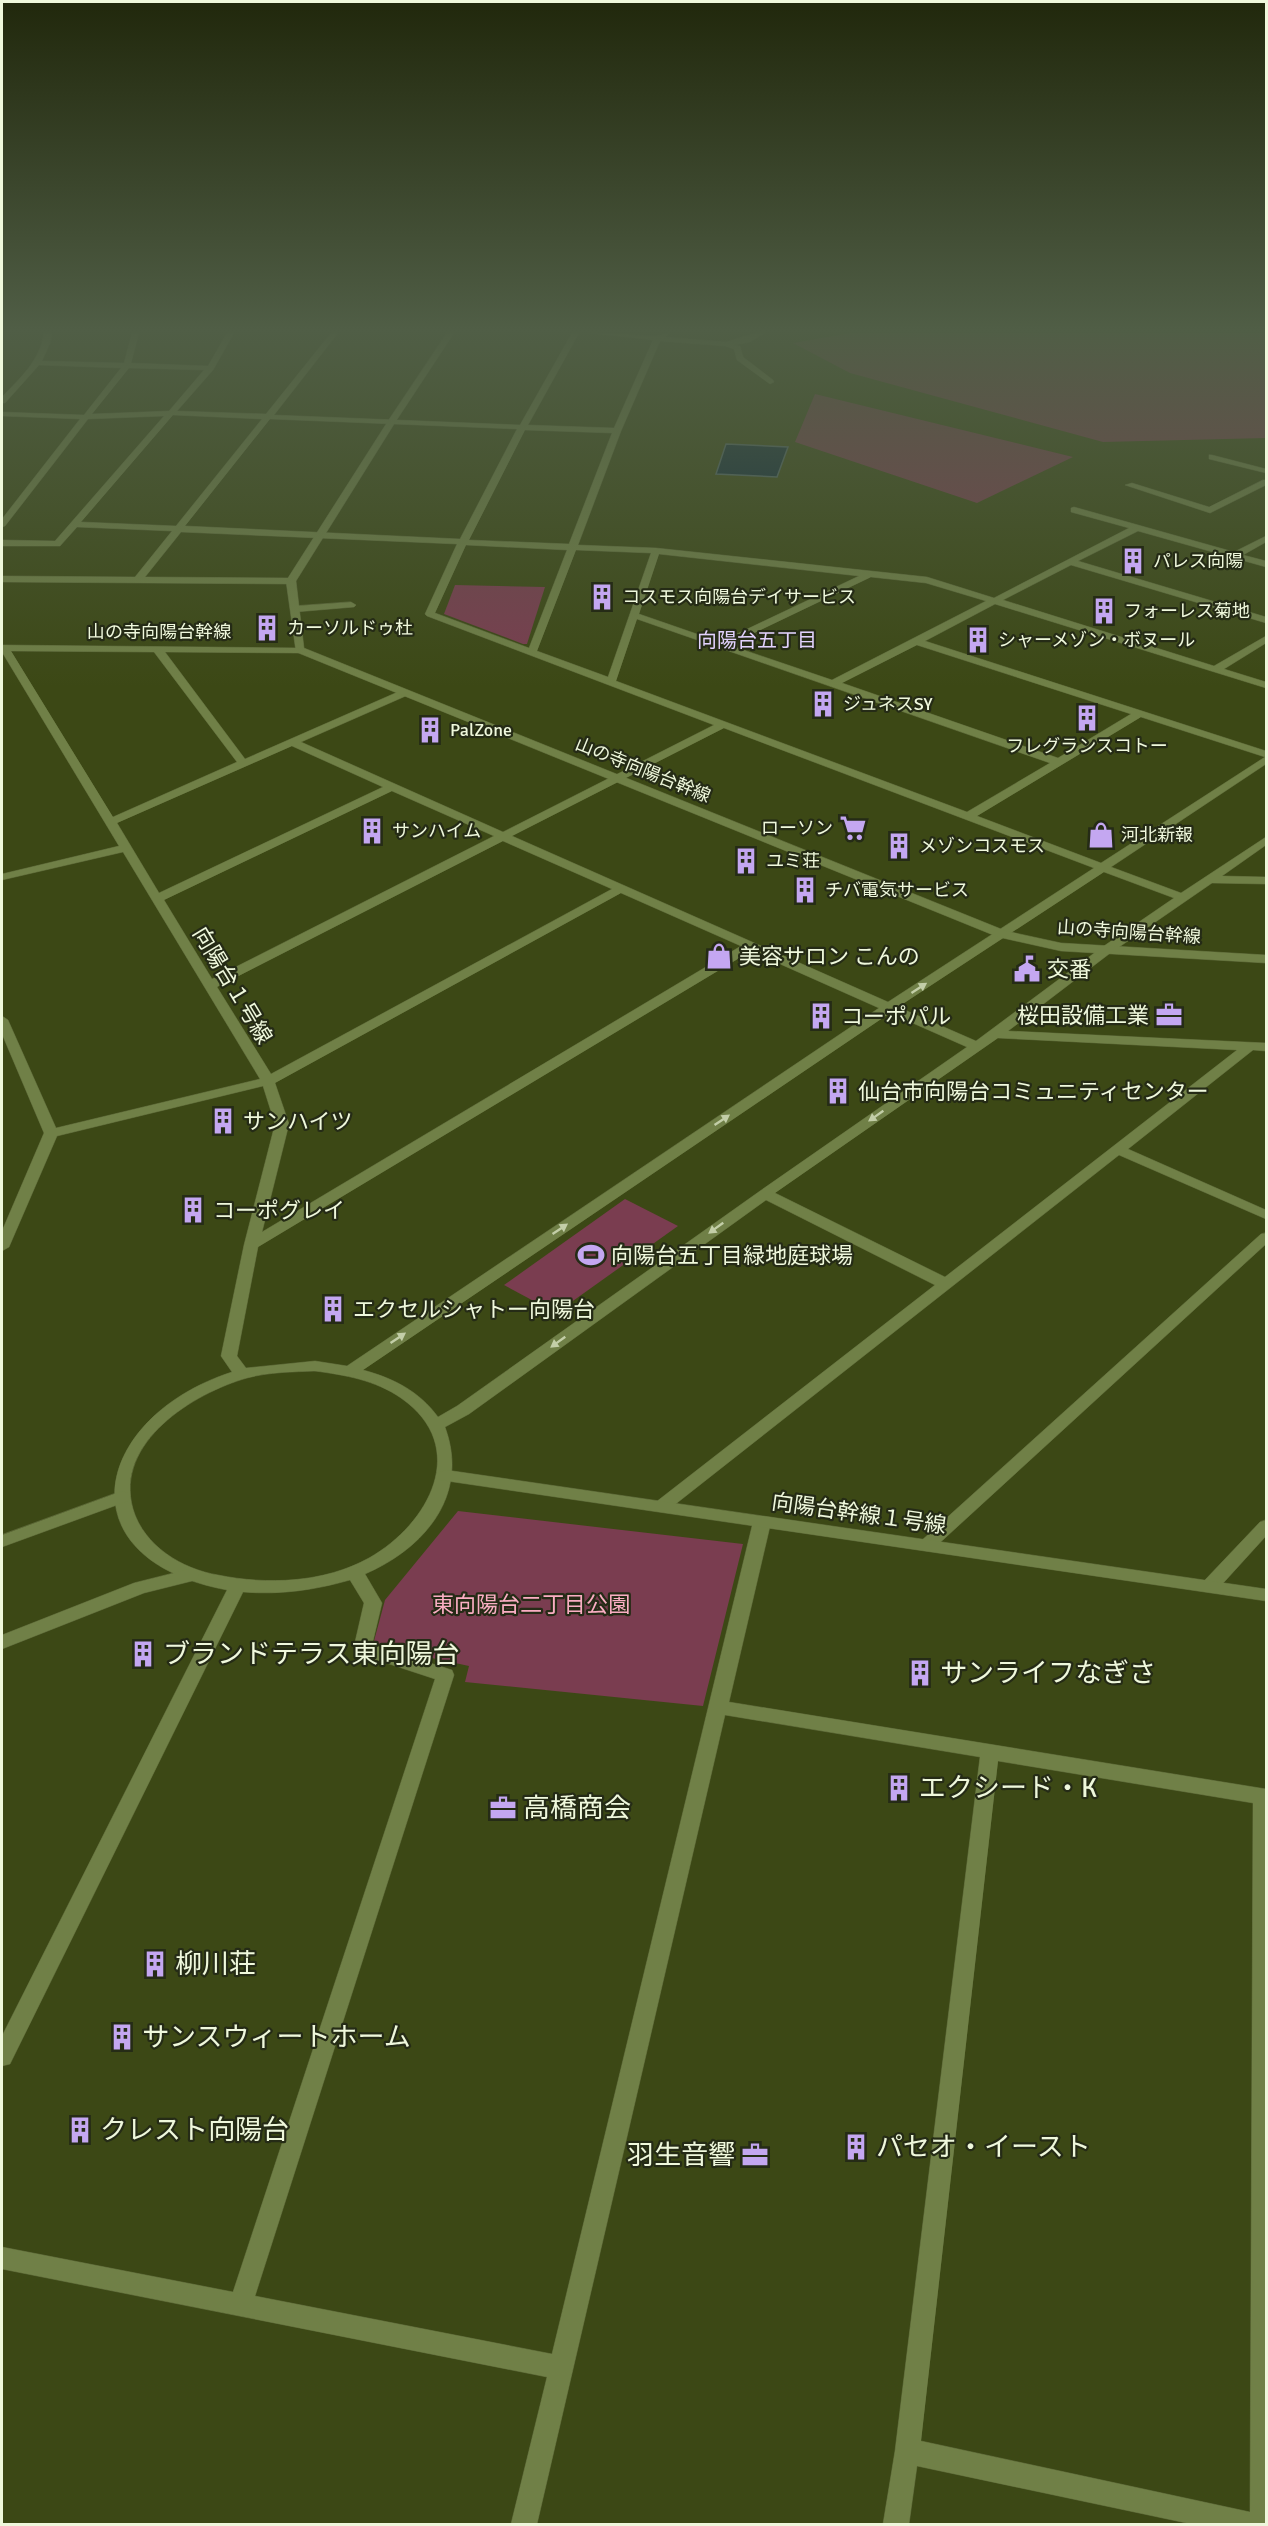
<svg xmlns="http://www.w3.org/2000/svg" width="1268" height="2526" viewBox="0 0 1268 2526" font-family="Signika,'Noto Sans JP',sans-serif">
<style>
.green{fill:#7a3d50}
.water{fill:#0c283b;stroke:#50666b;stroke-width:1.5}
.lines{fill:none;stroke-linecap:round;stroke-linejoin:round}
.minor-casing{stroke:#596435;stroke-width:1}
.tertiary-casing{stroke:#596435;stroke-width:1}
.minor{fill:#708047;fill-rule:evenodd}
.tertiary{fill:#708047;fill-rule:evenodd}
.oneway{fill:#c3cea8}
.labels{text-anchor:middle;stroke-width:4.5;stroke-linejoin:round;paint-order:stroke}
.far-poi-label{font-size:18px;fill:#eff8dc;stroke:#252b16;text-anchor:start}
.far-street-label{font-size:18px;fill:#eff8dc;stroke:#252b16}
.far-neighbourhood-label{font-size:20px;fill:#e2d2fd;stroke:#252b16}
.poi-label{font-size:22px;fill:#eff8dc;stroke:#252b16;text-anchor:start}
.street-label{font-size:22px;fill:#eff8dc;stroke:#252b16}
.park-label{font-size:22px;fill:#faaec3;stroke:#252b16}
.near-poi-label{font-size:27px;fill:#eff8dc;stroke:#252b16;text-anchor:start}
</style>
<rect width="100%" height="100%" fill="#3c4815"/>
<!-- green -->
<g class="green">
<path d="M851 333H1266V438L1103 442 850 373 793 343Z"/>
<path d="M815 394 1073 457 977 503 795 442Z"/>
<path d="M455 585 545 587 527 644H523L444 614Z"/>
<path d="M625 1199 678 1226 556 1313 504 1285Z"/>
<path d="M458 1511 743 1544 703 1706 465 1682 469 1666 390 1649 374 1641 385 1600Z"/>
</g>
<!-- water -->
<path class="water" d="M726 444 788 447 777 477 716 474Z"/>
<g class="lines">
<!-- minor casing -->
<g class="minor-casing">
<g id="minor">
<path d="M44 333H52L50 343 42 361 124 363 132 333H139L131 363 208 366 227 333H234L213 370 177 411 266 414 331 333H338L274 415 520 425 572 333H579L528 425 614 428 653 340 591 333 656 336 669 333 665 337 726 342 755 333H765L750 342 734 345 740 346 743 357 773 380 774 382 770 384 737 360 734 349 725 346 660 341 621 431 578 545 656 548 927 577 994 598 1129 528 1071 512V508L1074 507 1234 552 1266 536V542L1243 555 1266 561V567L1138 531 1078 561 1266 617V623L1071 565 1003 600 1214 666 1266 636V643L1224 669 1266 682V688L995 604 925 641 1266 751V764L1111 867 1181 893 1266 837V845L1222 876 1266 877V884L1212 883 1109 954 1008 1031 1266 1043V1051L1253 1050 1128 1149 1266 1210V1219L1119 1155 668 1510H656L653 1506 656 1502 935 1285 766 1200 469 1414 445 1427C470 1495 425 1548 365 1574L382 1603 373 1641 377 1646 452 1670 454 1675 255 2296 552 2354 753 1522 756 1518H768L771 1522 729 1702 1266 1789V2524H1191L917 2466 909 2524H883L895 2451 980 1757 725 1715 537 2524H511L547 2377 2 2269V2247L233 2292 435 1679 365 1656 355 1642 364 1603 350 1580C315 1590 281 1595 243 1592L10 2064 2 2066V2036L227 1590C61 1559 93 1417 232 1372L221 1356 244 1245 275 1124 263 1086 57 1136 9 1247 2 1251V1231L44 1133 2 1034V1016L8 1020 56 1128 260 1079 123 852 2 880V874L119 846 2 652V645L302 648V652L299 653 165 652 245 759 400 691H408V695L301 742 503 832 714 725 427 616 425 614 457 544 181 532 145 577 291 578 296 581 291 584 2 582V576L135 577 172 531 77 527 60 546H2V540L55 541 164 416 88 419 5 526 2 527V519L80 419 2 416V412L84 415 121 368 39 365 5 403H2V397C20 378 40 361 44 333ZM129 368 204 370 169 411 92 414ZM173 415 262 419 176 526 81 522ZM270 419 517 429 460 539 185 526ZM525 430 612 433 569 544 469 540ZM466 545 567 550 529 648 435 613ZM576 550 651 553 608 677 537 651ZM659 554 859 576 720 642 639 614ZM871 577 926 583 986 601 832 680 729 645ZM637 619 1050 763 967 812 616 681ZM917 645 1131 714 1058 758 842 683ZM11 651 154 652 237 762 113 817ZM1141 717 1265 757 1101 863 977 816ZM724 728 1094 868 888 1002 512 836ZM292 746 383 787 159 893 117 823ZM392 791 494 836 212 979 164 900ZM503 841 612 889 271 1074 217 987ZM1104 872 1174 898 1101 948 976 1041 898 1007ZM621 893 741 946 262 1232 289 1124 275 1083ZM751 951 879 1008 347 1366 315 1361 246 1368 237 1356 258 1247ZM890 1013 967 1047 760 1191 457 1406 438 1417C419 1391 393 1378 363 1370ZM998 1038 1237 1050 945 1277 775 1193ZM315 1371C345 1375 375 1380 401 1398 471 1447 429 1524 369 1558 324 1583 267 1585 218 1575 182 1569 144 1546 133 1509 114 1442 194 1393 247 1378 269 1372 293 1372 315 1371ZM998 1761 1253 1803 1250 2512 921 2441Z"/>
<path d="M1212 455 1266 469V473L1209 459V455Z"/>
<path d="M1263 480H1266V485L1210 513 1125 485 1132 483 1209 507Z"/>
<path d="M351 602 356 605 354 607 295 612 290 609 295 606Z"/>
<path d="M1266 1233V1244L933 1549 927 1551 921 1549 918 1545 921 1541 1261 1234Z"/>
<path d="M1266 1520V1536L1216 1591 1210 1592 1204 1591 1201 1586 1204 1581 1260 1522Z"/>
</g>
</g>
<!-- tertiary casing -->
<g class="tertiary-casing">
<g id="tertiary">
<path d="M447 333H454L396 421 296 581 304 648 1006 931 1061 943 1266 955V963L1061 951 998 937 296 652 286 581 388 421Z"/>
<path d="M446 1470 1266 1589V1601L440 1480 438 1476 440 1472Z"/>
<path d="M122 1491 128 1493 130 1497 128 1501 2 1547V1535Z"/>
<path d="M190 1569 196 1570 199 1575 196 1580 144 1593 2 1649V1635L134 1583Z"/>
</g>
</g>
<!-- minor -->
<use href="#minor" class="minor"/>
<!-- tertiary -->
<use href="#tertiary" class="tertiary"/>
</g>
<!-- one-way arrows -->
<defs><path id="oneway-solid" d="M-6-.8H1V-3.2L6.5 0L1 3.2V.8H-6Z" transform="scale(1.5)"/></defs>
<g class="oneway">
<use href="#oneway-solid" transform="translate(919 988) rotate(-33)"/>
<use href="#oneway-solid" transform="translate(876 1116) rotate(145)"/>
<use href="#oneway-solid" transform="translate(722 1120) rotate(-34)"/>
<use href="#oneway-solid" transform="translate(716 1228) rotate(144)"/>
<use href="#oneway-solid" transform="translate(560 1229) rotate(-34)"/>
<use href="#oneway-solid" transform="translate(398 1338) rotate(-34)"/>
<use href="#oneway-solid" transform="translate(558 1342) rotate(144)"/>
</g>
<!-- sky -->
<linearGradient id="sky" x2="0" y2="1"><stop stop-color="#21280c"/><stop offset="0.48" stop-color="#505e46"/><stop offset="1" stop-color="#505e46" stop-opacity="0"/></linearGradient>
<rect width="1268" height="687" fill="url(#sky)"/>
<!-- icons -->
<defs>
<g id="building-bare" transform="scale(2.07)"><path d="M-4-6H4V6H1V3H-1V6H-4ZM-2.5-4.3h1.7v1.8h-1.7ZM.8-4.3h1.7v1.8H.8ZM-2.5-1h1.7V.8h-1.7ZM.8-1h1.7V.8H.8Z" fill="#c4a7f1" stroke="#252b16" stroke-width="2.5" paint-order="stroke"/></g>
<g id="supermarket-bare" transform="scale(2.07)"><path d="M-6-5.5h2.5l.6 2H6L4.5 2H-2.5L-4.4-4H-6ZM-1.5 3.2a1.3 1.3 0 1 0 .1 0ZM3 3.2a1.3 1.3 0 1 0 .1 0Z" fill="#c4a7f1" stroke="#252b16" stroke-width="2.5" paint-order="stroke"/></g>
<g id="shop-bare" transform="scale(2.07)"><path d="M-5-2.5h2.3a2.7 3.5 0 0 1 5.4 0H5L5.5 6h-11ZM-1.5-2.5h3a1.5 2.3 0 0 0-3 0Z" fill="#c4a7f1" stroke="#252b16" stroke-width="2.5" paint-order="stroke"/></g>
<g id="civic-bare" transform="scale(2.07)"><path d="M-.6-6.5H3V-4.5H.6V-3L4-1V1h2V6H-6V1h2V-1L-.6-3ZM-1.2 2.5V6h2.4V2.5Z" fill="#c4a7f1" stroke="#252b16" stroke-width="2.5" paint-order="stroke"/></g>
<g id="office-bare" transform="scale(2.07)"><path d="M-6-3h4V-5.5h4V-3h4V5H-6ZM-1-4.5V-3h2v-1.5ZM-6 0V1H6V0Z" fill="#c4a7f1" stroke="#252b16" stroke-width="2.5" paint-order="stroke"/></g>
<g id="stadium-bare" transform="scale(2.07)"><path d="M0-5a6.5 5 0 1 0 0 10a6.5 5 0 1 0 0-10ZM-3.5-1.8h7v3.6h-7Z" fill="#c4a7f1" stroke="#252b16" stroke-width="2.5" paint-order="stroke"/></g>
</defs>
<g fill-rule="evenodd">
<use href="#building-bare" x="1133" y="561"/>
<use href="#building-bare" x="602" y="597"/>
<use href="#building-bare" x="1104" y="611"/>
<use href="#building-bare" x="267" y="628"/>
<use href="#building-bare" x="978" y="640"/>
<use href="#building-bare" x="823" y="704"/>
<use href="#building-bare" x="1087" y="718"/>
<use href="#building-bare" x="430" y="730"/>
<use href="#supermarket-bare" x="853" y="828"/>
<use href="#building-bare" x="372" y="831"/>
<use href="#shop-bare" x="1101" y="835"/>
<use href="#building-bare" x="899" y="846"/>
<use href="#building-bare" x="746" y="861"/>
<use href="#building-bare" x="805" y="890"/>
<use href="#shop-bare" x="719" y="956"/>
<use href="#civic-bare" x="1027" y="969"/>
<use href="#office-bare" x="1169" y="1015"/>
<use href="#building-bare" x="821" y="1016"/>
<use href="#building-bare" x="838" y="1091"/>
<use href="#building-bare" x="223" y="1121"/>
<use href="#building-bare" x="193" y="1210"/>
<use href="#stadium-bare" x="591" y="1255"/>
<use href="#building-bare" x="333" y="1309"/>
<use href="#building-bare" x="143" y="1654"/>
<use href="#building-bare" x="920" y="1673"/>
<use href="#building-bare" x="899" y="1788"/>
<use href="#office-bare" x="503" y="1808"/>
<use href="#building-bare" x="155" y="1964"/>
<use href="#building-bare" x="122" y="2037"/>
<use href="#building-bare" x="80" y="2130"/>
<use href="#building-bare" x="856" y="2147"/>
<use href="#office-bare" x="755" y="2155"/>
</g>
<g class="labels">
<!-- far-poi labels -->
<g class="far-poi-label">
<text x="1153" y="567">パレス向陽</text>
<text x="622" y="603">コスモス向陽台デイサービス</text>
<text x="1124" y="617">フォーレス菊地</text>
<text x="287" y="634">カーソルドゥ杜</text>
<text x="998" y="646">シャーメゾン・ボヌール</text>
<text x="843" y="710">ジュネスSY</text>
<text x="450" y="736">PalZone</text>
<text x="1087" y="752" text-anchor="middle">フレグランスコトー</text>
<text x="833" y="834" text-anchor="end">ローソン</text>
<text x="392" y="837">サンハイム</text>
<text x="1121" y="841">河北新報</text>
<text x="919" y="852">メゾンコスモス</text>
<text x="766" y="867">ユミ荘</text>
<text x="825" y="896">チバ電気サービス</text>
</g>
<!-- far-street labels -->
<g class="far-street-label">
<text x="159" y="638">山の寺向陽台幹線</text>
<text transform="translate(643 770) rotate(22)" y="6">山の寺向陽台幹線</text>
<text transform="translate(1129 932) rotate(4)" y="6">山の寺向陽台幹線</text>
</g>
<!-- far-neighbourhood labels -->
<g class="far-neighbourhood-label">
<text x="757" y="647">向陽台五丁目</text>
</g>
<!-- poi labels -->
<g class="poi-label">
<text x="739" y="964">美容サロン こんの</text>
<text x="1047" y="977">交番</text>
<text x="1149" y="1023" text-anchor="end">桜田設備工業</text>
<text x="841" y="1024">コーポパル</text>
<text x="858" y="1099">仙台市向陽台コミュニティセンター</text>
<text x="243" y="1129">サンハイツ</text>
<text x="213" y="1218">コーポグレイ</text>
<text x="611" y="1263">向陽台五丁目緑地庭球場</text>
<text x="353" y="1317">エクセルシャトー向陽台</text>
</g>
<!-- street labels -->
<g class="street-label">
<text transform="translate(233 985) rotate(59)" y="8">向陽台１号線</text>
<text transform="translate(859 1513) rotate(8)" y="8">向陽台幹線１号線</text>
</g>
<!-- park labels -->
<g class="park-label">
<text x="531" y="1612">東向陽台二丁目公園</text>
</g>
<!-- near-poi labels -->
<g class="near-poi-label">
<text x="163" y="1663">ブランドテラス東向陽台</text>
<text x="940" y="1682">サンライフなぎさ</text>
<text x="919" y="1797">エクシード・K</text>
<text x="523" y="1817">高橋商会</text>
<text x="175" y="1973">柳川荘</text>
<text x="142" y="2046">サンスウィートホーム</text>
<text x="100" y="2139">クレスト向陽台</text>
<text x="876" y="2156">パセオ・イースト</text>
<text x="735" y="2164" text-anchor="end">羽生音響</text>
</g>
</g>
<!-- border -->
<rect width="1268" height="2526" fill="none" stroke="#eff8dc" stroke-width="6"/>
</svg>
